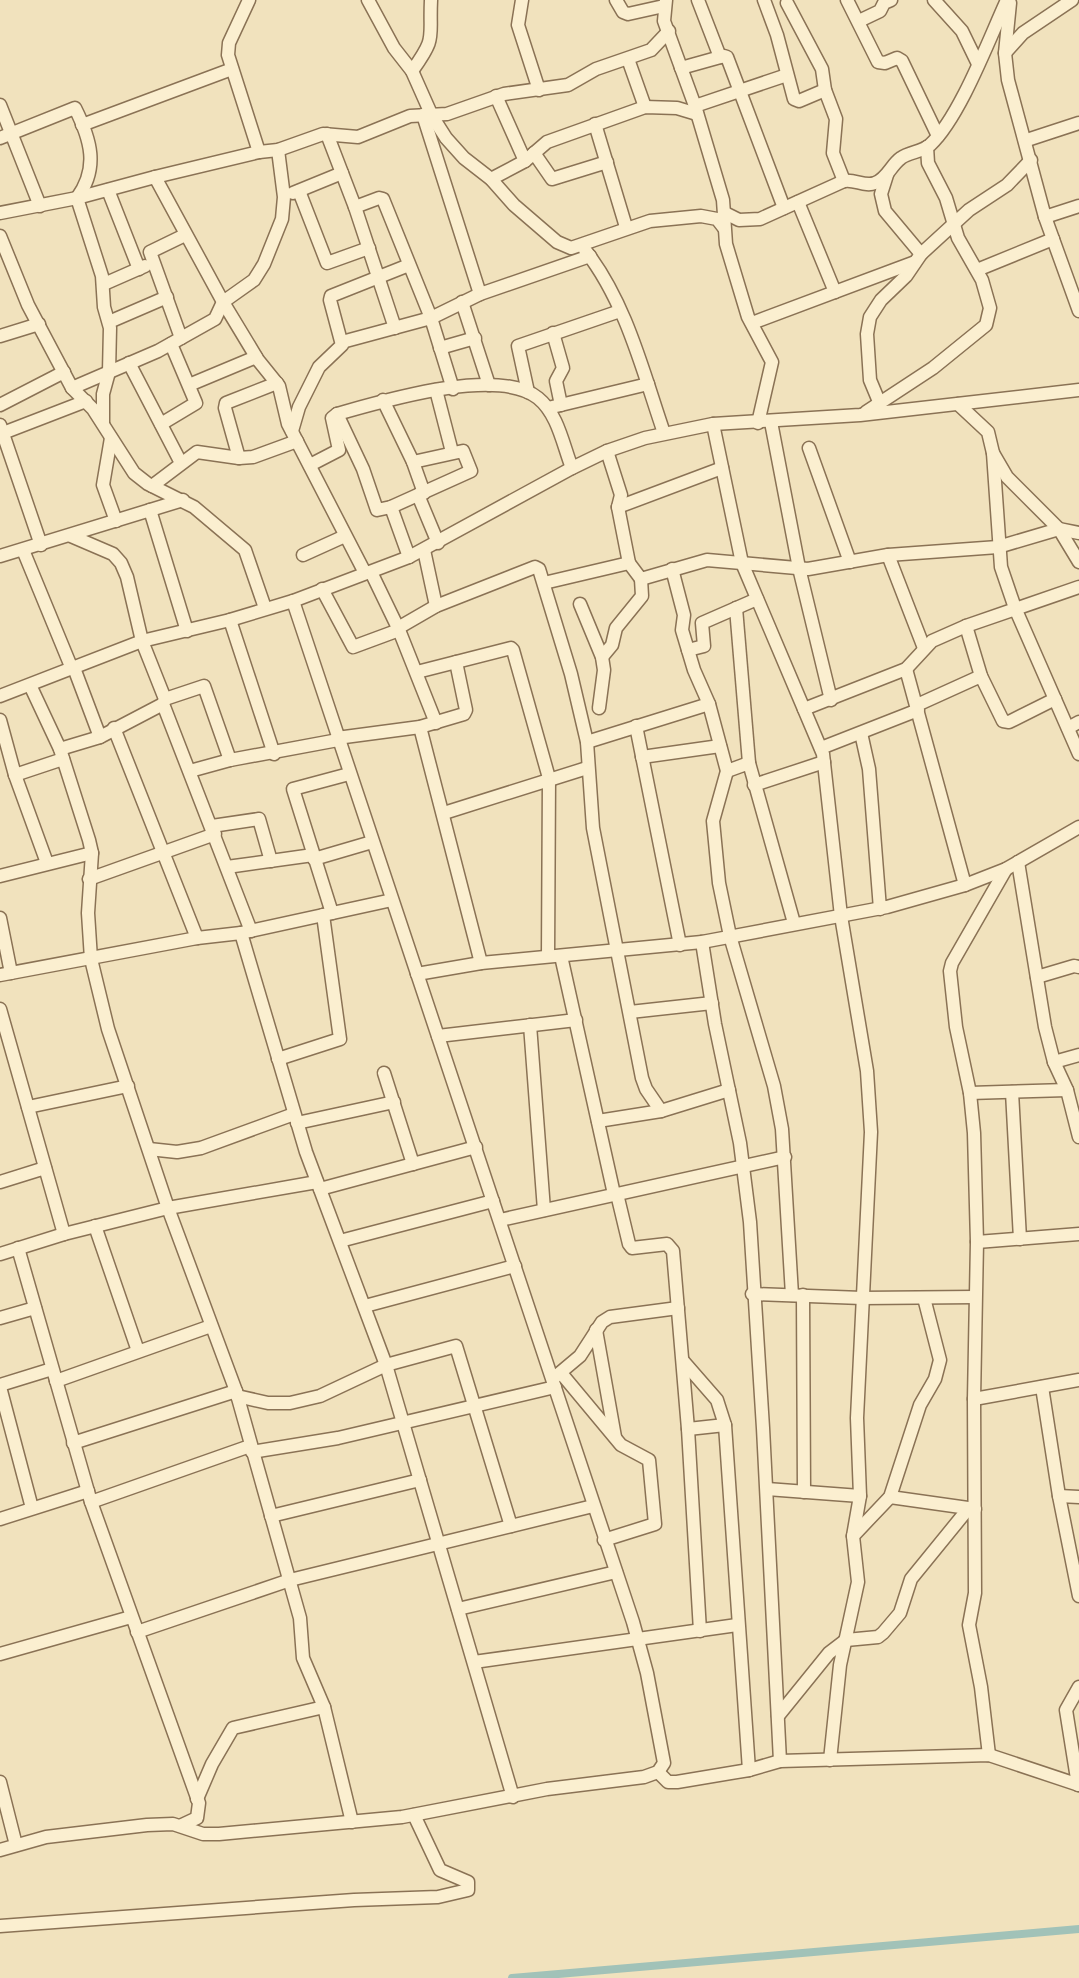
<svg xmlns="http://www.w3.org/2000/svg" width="1079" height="1978" viewBox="0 0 1079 1978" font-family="'Libre Baskerville',serif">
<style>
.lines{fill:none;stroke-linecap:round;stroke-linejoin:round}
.canal{stroke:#a1c2b8;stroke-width:8}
.minor-casing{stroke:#8a7255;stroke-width:15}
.minor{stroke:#fbefd0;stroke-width:12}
</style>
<rect width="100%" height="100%" fill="#f1e2bd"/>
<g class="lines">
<!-- canal -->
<path class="canal" d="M512 1978 1079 1929"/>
<!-- minor casing -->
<g class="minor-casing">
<g id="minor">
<path d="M249 0 229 43 228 55 259 152"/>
<path d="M368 0 394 48 412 71 432 116 446 138 464 158 491 179 514 205 557 242 571 248 650 221 701 216 717 219 724 228"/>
<path d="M522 0 518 25 539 90"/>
<path d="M616 0 623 12 628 14 664 6"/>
<path d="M666 0 664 21 695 106 723 200 726 244 748 317 772 362 758 423"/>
<path d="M698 0 720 57"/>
<path d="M764 0 777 35 794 99 799 101 825 90"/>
<path d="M847 0 878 62 885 63 897 58 902 61 938 136"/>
<path d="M934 0 962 31 978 64"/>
<path d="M787 3 822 69 825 90 836 119 833 153 844 181"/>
<path d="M1010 3 1005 53 1008 80 1045 217 1079 311"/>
<path d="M859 21 880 11 884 3 891 0"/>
<path d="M1005 53 1023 33 1072 0"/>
<path d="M628 59 645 107"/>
<path d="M681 68 724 56 727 57 784 208"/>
<path d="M412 71C437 36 429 40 431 0"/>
<path d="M496 96 525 161"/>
<path d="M0 105 40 206"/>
<path d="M695 106 787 75"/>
<path d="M423 115 480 294"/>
<path d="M595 124 626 227"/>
<path d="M82 125 232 69"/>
<path d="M327 134 355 207 395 328"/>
<path d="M0 138 75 108C91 140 99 168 77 198L102 276 104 307 110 328 109 372 103 394V423"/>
<path d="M1027 140 1079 123"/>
<path d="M534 153 552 179 607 162"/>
<path d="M887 175 881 194 885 211 921 254"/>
<path d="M155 177 223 302 258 360 279 386 288 424 365 573"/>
<path d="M491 179 525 161 547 142 645 107 677 108 697 114"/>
<path d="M108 190 139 269"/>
<path d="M299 191 327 263 369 248"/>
<path d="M293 193 342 173"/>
<path d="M798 202 835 292"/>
<path d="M355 207 379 198 383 199 431 318 453 389"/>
<path d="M0 213 77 198 155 177 259 152 278 150 323 134 358 137 410 116 447 114 504 94 568 85 596 69 651 50 669 31"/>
<path d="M725 213 739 220 760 219 844 181C855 179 865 187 875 183 887 179 891 165 901 158 909 152 922 152 930 145 960 117 989 39 1007 0"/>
<path d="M1045 217 1079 206"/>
<path d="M0 236 28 305 72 388 93 409 134 473 148 484 194 507 245 550 265 608"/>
<path d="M585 250C626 302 643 372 664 433"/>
<path d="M977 270 1053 239"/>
<path d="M104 284 145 266"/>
<path d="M462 302 489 385"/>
<path d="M109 322 167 297"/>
<path d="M752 323 915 262"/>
<path d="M553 333 563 368 556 381 561 405"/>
<path d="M0 336 39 324"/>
<path d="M181 338 150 252 185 235"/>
<path d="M342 342 431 318 480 294 590 256"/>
<path d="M440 348 475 338"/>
<path d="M129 363 181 463"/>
<path d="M189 385 256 357"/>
<path d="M72 388 158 351 215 319 223 302 254 280 264 264 282 219 284 197 278 150"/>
<path d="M436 390 452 452"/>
<path d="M528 392 518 346 620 311"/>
<path d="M383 400 413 462 424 493"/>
<path d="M880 404 870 380 867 334 870 317 881 300 906 276 921 254 969 210 1007 185 1031 160"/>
<path d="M958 404 988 432 993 453 1007 477 1059 529 1079 562"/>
<path d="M0 405 64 372"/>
<path d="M548 408 648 384"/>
<path d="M866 412 933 368 986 325 990 308 982 280 958 238 946 198 928 163 927 147"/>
<path d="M337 414 363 469 377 510 391 507 471 471 463 451 413 462"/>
<path d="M771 422 799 568 831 700"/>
<path d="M161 424 196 403 171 344"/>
<path d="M713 424 742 563 823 754 841 916 867 1071 871 1132 857 1418 860 1496 853 1536"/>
<path d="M0 425 41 545"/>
<path d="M292 431 299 407 319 367 342 345 330 300 331 296 409 265"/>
<path d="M3 433 86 401"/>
<path d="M111 438 103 485 116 521"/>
<path d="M809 448 850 562"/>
<path d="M607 451 621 495 618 507 629 563"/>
<path d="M993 453 1001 567 1015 608 1079 754"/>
<path d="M239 458 225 408 226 403 277 383"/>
<path d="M310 465 339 450 332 418 337 414C383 401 498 366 538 398 558 414 563 445 572 468"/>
<path d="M152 486 197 452 239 458 253 457 297 441"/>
<path d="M418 495 438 543"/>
<path d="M391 507 409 557"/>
<path d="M618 507 722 468"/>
<path d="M150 510 187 631"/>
<path d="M71 536 113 554 121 563 127 577 142 641 165 699 163 704 251 931"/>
<path d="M23 550 72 669"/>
<path d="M424 550 436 606"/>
<path d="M303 555 345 536"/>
<path d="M888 555 924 648"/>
<path d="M0 556 183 500"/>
<path d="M672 569 684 615 682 630 694 670 709 704 727 771 713 821 719 883 730 936 774 1086 782 1129 792 1295"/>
<path d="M371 572 399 630 436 723"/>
<path d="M544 583 629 563 641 579 707 560 808 569 888 555 998 547 1059 529 1079 533"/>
<path d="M322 589 353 647 399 630"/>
<path d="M580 604 602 657 604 670 599 708"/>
<path d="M736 608 749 763"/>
<path d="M230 620 274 754"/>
<path d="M966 626 981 676 1003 721 1009 722 1055 699"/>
<path d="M398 628 436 606 535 567 539 569 571 674 587 742 593 828 642 1078 646 1089 661 1111"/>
<path d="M688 650 704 646 702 623 757 599"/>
<path d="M602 657 612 645 616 628 642 596 641 579"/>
<path d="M74 668 100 737"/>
<path d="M906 669 965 885"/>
<path d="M417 672 511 648 513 650 549 778 548 956"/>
<path d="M30 685 60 749 89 840 92 853 88 913 91 959 108 1029 168 1208 236 1391 300 1618 303 1658 324 1707 352 1822"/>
<path d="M0 696 142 641 230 620 293 601 409 557 572 468 607 451 645 438 713 424 860 415 1079 390"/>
<path d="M165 699 204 686 230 760"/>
<path d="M917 705 981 676"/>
<path d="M804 709 906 669 932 641 966 626 1079 587"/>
<path d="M0 720 15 775 47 863"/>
<path d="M636 726 680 945"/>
<path d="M420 727 481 963"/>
<path d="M114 728 197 938"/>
<path d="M1068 728 1079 722"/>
<path d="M861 733 869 769 880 909"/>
<path d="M337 738 420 727 464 714 466 710 456 662"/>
<path d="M587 742 709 704"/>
<path d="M821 748 918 710"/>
<path d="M60 749 100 737 163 704"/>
<path d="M642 757 720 746"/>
<path d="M190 771 230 760 338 740"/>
<path d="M727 771 749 763 794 923"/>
<path d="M15 775 63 759"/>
<path d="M754 785 824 762"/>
<path d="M444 813 587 768"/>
<path d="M212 826 259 819 271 861"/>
<path d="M314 859 372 842"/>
<path d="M1018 862 1045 1027 1054 1062 1067 1090 1079 1137"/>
<path d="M227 867 313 855"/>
<path d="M0 876 92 853"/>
<path d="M89 879 215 834"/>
<path d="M332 913 293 789 349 774"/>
<path d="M0 918 11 973"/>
<path d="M241 933 306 1152 386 1365 513 1797"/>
<path d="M702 942 715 1024 740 1143 750 1222 763 1428 780 1761"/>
<path d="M561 956 614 1194"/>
<path d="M417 974 481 963 702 942 887 907 965 885 1006 869 1079 827"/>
<path d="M0 975 197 938 241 933 392 900"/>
<path d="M1037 977 1074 966 1079 967"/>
<path d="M0 1009 64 1234"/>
<path d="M630 1012 712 1003"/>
<path d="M530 1025 544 1210"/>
<path d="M438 1036 576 1020"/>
<path d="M278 1059 340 1039 323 915"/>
<path d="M1054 1062 1079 1055"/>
<path d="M384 1073 413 1164"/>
<path d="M1012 1092 1020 1239"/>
<path d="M970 1093 1067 1090"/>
<path d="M28 1107 128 1086"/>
<path d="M598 1121 661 1111 729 1090"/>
<path d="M297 1123 394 1102"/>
<path d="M149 1149 177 1152 201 1148 294 1114"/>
<path d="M0 1182 45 1168"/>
<path d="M320 1189 476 1147"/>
<path d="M617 1194 629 1244 632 1248 667 1244 673 1251 688 1429 700 1631"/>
<path d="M500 1220 785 1157"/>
<path d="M95 1226 138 1351"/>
<path d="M340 1241 493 1201"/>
<path d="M977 1242 1079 1234"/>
<path d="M18 1248 91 1502 199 1803 197 1818 182 1825"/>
<path d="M0 1254 64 1234 168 1208 317 1182"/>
<path d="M752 1294 862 1298 975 1297"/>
<path d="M803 1295 804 1492"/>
<path d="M365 1306 515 1266"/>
<path d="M0 1318 35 1308"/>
<path d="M596 1330 615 1437"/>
<path d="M683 1361 717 1400 725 1425 749 1770"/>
<path d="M561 1373 621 1445 649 1460 655 1524 604 1540"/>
<path d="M555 1377 580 1356 602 1322 610 1317 678 1308"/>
<path d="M56 1381 211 1326"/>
<path d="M0 1385 52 1369"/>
<path d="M0 1387 32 1508"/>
<path d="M1042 1387 1059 1496 1079 1596"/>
<path d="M237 1396 268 1403H290L320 1396 386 1365 456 1346 511 1526"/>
<path d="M974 1399 1079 1380"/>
<path d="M688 1429 725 1425"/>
<path d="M73 1443 236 1391"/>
<path d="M252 1452 338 1438 555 1387"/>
<path d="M767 1489 860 1496"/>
<path d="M1059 1496 1079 1497"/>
<path d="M890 1497 975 1509"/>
<path d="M91 1502 250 1446"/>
<path d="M271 1516 420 1480"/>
<path d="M0 1519 88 1491"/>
<path d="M458 1609 616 1572"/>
<path d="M137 1632 290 1580 593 1506"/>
<path d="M0 1654 131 1617"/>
<path d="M474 1662 737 1625"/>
<path d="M778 1716 829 1653 846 1640 878 1637 883 1633 900 1613 911 1579 968 1509"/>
<path d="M989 1755 981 1687 969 1625 975 1593 974 1399 977 1242 974 1133 970 1093 956 1027 950 971 952 963 1006 869"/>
<path d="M830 1760 840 1665 858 1582 853 1536 890 1497 920 1405 935 1379 940 1360 924 1298"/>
<path d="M658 1772 668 1782H677L749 1770 780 1761 989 1755 1079 1785"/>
<path d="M0 1782 16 1845"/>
<path d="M1078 1785 1066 1710 1079 1687"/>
<path d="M197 1799 212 1764 233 1728 324 1707"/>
<path d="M0 1850 46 1837 147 1825 173 1824 203 1834H219L402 1817 547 1789 644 1777 658 1772 664 1763 647 1673 633 1622 293 601"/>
<path d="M0 1926 354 1900 438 1897 468 1890V1882L440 1870 414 1815"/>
</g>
</g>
<!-- minor -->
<use href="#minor" class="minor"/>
</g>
</svg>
